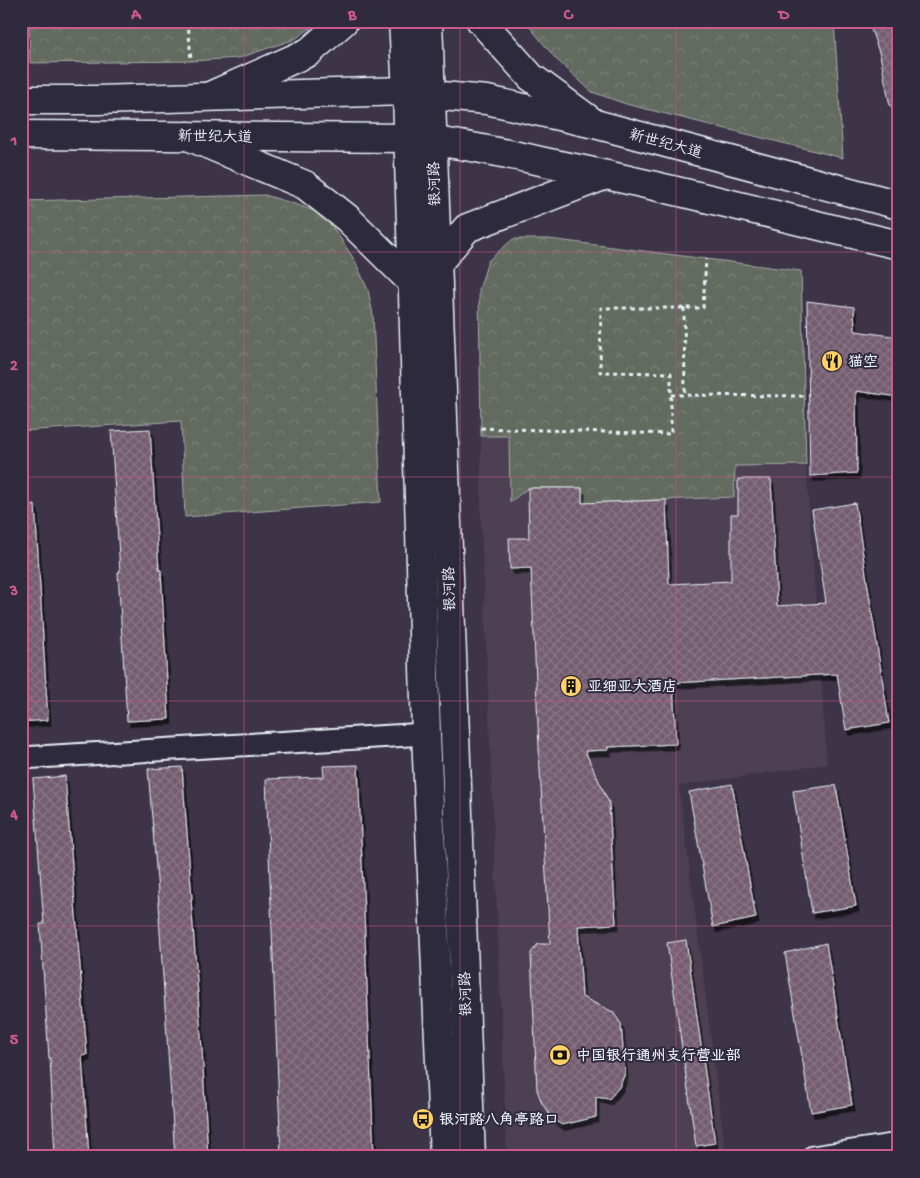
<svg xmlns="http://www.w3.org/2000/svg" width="920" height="1178" viewBox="0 0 920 1178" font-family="'Gochi Hand','LXGW WenKai TC',sans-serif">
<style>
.built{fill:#4e4053}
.park{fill:url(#park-crowns);stroke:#a6aeab}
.building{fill:url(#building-cross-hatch);stroke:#e8f1f8;filter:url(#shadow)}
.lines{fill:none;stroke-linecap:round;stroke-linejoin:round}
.minor-casing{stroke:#e8f1f8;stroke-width:25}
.secondary-casing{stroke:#e8f1f8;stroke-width:31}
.primary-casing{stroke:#e8f1f8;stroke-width:31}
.path{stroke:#e8f1f8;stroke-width:3;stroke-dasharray:4 4;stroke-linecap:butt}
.minor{stroke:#2f2a3d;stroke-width:21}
.secondary{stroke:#2f2a3d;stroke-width:28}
.primary{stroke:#2f2a3d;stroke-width:28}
.grid{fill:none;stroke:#cd598a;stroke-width:1;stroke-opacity:0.55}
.labels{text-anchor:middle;stroke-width:4;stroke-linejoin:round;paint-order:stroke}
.street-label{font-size:15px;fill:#e8f1f8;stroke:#2f2a3d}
.poi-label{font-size:15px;font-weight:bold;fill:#e8f1f8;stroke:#2f2a3d;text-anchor:start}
.neatline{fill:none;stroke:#cd598a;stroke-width:2}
.grid-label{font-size:16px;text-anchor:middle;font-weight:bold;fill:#cd598a}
</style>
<defs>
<pattern id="park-crowns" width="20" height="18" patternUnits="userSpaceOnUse" patternTransform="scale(1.25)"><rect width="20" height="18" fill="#636b5e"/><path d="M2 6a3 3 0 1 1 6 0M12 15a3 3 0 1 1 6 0" fill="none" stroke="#798176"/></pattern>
<pattern id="building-cross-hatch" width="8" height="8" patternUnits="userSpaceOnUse" patternTransform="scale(1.25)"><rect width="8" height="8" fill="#745c6f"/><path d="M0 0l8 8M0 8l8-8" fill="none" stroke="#887484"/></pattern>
<filter id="shadow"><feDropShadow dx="3" dy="5.5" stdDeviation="0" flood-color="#0009"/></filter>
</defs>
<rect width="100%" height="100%" fill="#3d3447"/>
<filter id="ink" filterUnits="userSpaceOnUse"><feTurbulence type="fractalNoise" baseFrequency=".02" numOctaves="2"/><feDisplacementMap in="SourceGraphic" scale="10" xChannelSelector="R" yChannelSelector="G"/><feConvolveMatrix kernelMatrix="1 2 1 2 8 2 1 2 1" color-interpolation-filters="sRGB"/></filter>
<g filter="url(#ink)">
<!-- built -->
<path class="built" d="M481 436H509L510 502 528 488H582V503L734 497 735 466 806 465 827 764 679 786 726 1157H507L481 519Z"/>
<!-- park -->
<g class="park">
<path d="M29 21H320L295 39 239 58 191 61 30 63Z"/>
<path d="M525 21H834L843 158 626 104 592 92 556 59Z"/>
<path d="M265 195 301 206 322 214 337 233 355 261 368 290 373 315 381 502 185 517 181 421 21 431V201Z"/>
<path d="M513 239H549L801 271 806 465 735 466 734 497 582 503V488H528L510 502 509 436H481L479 290 488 261Z"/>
</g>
<!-- building -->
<g class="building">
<path d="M868 21H899V106H890L880 55Z"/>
<path d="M807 301 854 307 855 331 899 337V397L856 391 857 473 810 476Z"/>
<path d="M150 429 159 570H161L169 719 127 721 118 572H120L111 431Z"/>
<path d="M738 479H771L777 606 826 603 812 510 855 503 889 723 846 730 837 674 673 683 676 744 607 747 609 750 585 751 609 803 616 924 578 926 582 997 613 1012 621 1024 625 1073 620 1086 609 1099 596 1097V1117L562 1125 552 1119 542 1103 537 1090 531 953 538 944H550L540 770 531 568 510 569 509 538H529L528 488H582V503L666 500 669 584 731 581V514H738Z"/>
<path d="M21 505H35L48 720 21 722Z"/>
<path d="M358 765 374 1157H281L266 779 324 777 323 766Z"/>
<path d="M182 767 192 899H191L202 1049 208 1157H175L159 917H160L148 769Z"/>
<path d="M65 776 87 1055 82 1056 89 1157H55L50 1058H49L40 924H44L33 779Z"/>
<path d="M732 784 756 918 713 927 689 792Z"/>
<path d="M836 785 856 906 812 913 793 791Z"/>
<path d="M686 940 715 1143 696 1146 667 943Z"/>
<path d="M826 943 852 1105 811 1112 785 953Z"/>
</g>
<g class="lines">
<!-- minor casing -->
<g class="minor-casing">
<g id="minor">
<path d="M21 758 426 734"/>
<path d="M813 1157 899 1144"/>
</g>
</g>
<!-- secondary casing -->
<g class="secondary-casing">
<g id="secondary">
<path d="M403 21 407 91 426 734 444 1157"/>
<path d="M428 21 471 1157"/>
<path d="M481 21 531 77 595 124"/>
<path d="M210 96 309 52 344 21"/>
<path d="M188 136 305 185 347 218 413 283"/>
<path d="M437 264 467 228 606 175"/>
</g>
</g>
<!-- primary casing -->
<g class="primary-casing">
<g id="primary">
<path d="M21 100H97L407 91 431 95 487 100 595 124 899 205"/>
<path d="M21 135 408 138C462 143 516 156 569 167 680 190 789 219 899 245"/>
</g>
</g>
<!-- path -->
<g class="path">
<path d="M188 21 191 61"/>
<path d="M684 308 685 395"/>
<path d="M671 395 804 396"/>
<path d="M481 428 671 434V373L600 372 601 308H703L706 259"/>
</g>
<!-- minor -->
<use href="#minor" class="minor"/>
<!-- secondary -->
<use href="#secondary" class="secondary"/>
<!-- primary -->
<use href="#primary" class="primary"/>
</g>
</g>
<!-- grid -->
<path class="grid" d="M244 21V1157M460 21V1157M676 21V1157M21 252H899M21 477H899M21 701H899M21 926H899"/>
<!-- icons -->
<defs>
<g id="restaurant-disc" transform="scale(1.125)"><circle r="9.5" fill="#ffd166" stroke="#2f2a3d"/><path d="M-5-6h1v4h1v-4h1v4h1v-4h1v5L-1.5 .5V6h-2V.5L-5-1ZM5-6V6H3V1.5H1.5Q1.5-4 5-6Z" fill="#111"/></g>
<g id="building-disc" transform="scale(1.125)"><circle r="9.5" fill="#ffd166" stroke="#2f2a3d"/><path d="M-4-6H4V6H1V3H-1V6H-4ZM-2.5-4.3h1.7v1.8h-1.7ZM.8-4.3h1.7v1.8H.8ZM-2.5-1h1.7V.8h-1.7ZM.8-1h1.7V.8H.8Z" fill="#111"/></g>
<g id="bank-disc" transform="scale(1.125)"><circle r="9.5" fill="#ffd166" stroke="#2f2a3d"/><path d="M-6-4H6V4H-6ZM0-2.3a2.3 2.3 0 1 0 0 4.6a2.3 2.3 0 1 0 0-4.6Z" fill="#111"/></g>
<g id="bus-disc" transform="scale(1.125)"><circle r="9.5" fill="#ffd166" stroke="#2f2a3d"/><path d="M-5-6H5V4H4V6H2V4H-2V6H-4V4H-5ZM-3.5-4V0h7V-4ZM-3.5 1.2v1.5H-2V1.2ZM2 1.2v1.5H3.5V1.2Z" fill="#111"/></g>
</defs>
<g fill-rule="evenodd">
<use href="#restaurant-disc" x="832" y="361"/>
<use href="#building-disc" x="571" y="686"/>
<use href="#bank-disc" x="560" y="1055"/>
<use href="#bus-disc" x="423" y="1119"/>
</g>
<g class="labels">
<!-- street labels -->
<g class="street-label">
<text transform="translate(215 136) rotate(1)" y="5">新世纪大道</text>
<text transform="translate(666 143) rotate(15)" y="5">新世纪大道</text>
<text transform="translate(434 184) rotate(-92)" y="5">银河路</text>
<text transform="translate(449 589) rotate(-92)" y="5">银河路</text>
<text transform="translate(465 994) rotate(-92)" y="5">银河路</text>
</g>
<!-- poi labels -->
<g class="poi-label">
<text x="848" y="366">猫空</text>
<text x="587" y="691">亚细亚大酒店</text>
<text x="576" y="1060">中国银行通州支行营业部</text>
<text x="439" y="1124">银河路八角亭路口</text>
</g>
</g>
<!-- margin -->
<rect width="920" height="1178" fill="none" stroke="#2f2a3d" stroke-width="55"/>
<rect x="28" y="28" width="864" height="1122" class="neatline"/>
<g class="grid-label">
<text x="136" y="19">A</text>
<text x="352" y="19">B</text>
<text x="568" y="19">C</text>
<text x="784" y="19">D</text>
<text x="14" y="145">1</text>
<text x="14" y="370">2</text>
<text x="14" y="595">3</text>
<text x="14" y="819">4</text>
<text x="14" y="1044">5</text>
</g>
</svg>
